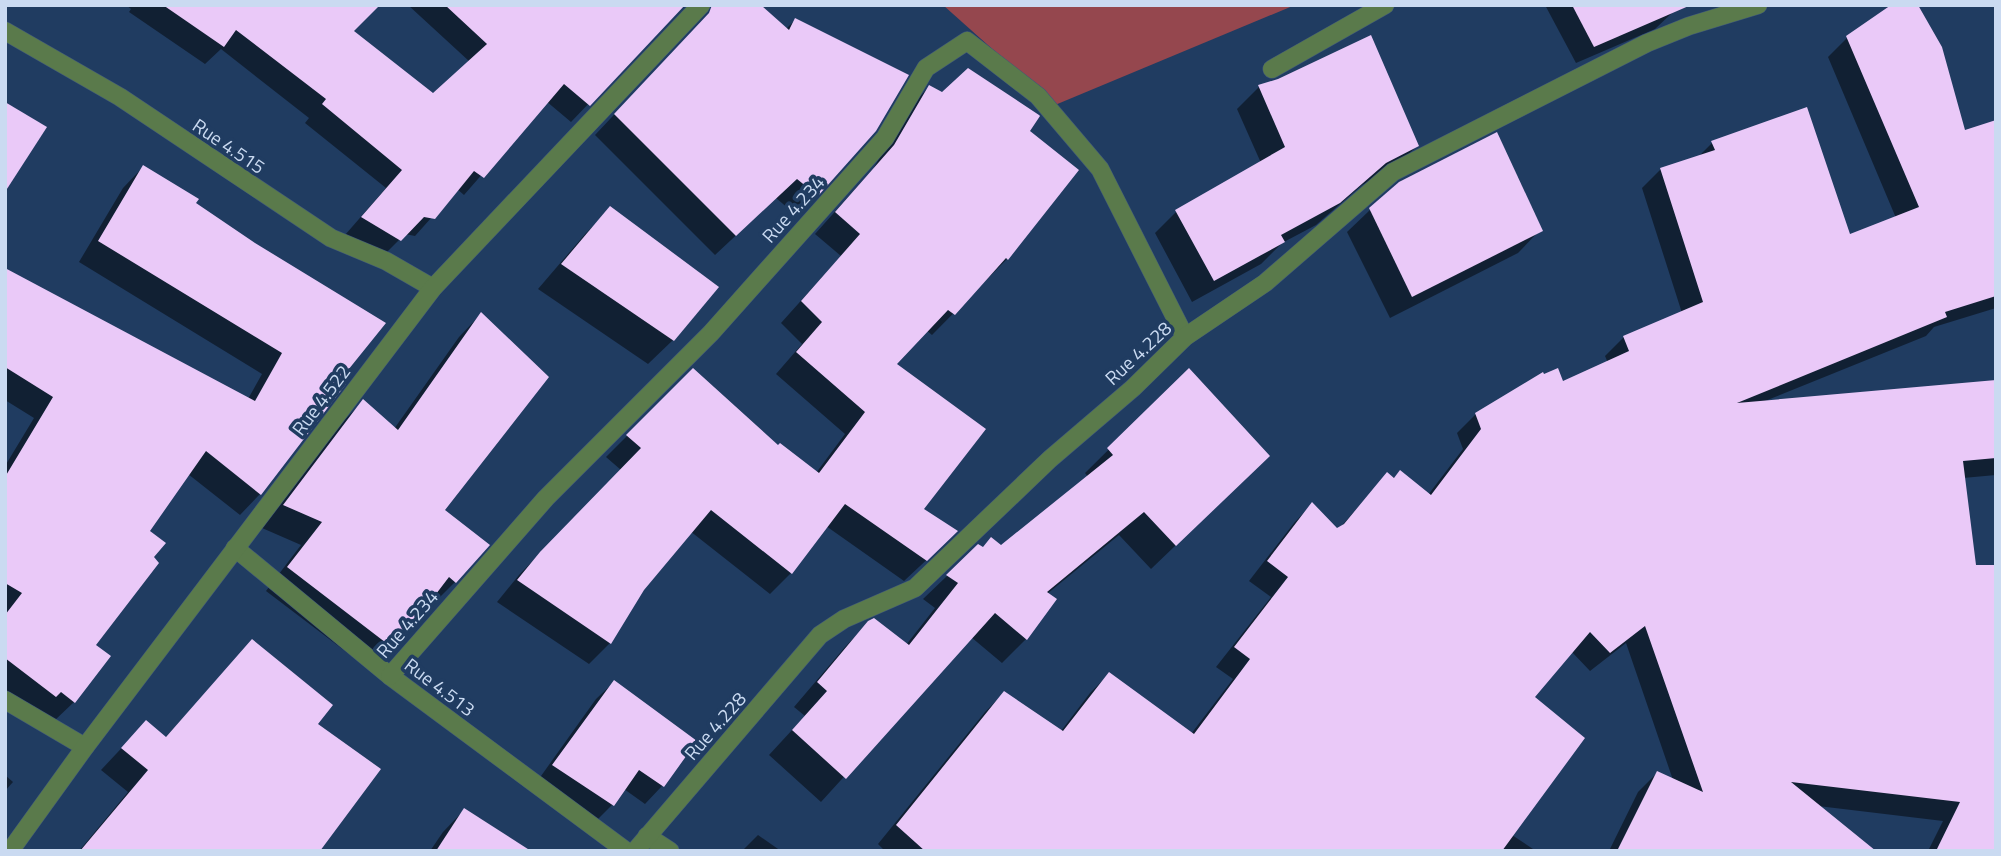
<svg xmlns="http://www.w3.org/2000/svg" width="2001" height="856" viewBox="0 0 2001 856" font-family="'Titillium Web',sans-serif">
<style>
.green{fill:#95474e}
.shadow{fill:#0007}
.building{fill:#eac9f8}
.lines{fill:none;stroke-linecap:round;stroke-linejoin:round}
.minor-casing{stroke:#3f587b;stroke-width:19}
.minor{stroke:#5a7a4b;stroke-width:18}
.labels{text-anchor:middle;stroke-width:7;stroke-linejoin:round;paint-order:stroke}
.street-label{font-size:19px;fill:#cadaf1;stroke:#203c61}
</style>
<rect width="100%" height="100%" fill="#203c61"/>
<!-- green -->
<path class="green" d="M943 5H1295L1055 105Z"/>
<!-- shadow -->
<g class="shadow">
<path d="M126 5H378L352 32 433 95 470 62 408 5H683L571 122 546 101 464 195 457 189 415 236 405 234 382 257 345 235 386 188 305 123 309 118 221 49 205 64 129 12 131 9Z"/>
<path d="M1545 5H1670L1673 12 1655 29 1576 63Z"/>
<path d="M795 20 874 130 796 215 776 198 715 255 595 135 691 33 786 29Z"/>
<path d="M1847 38 1964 132 1996 122V308L1934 327 1926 336 1765 401 1996 382V475L1963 478 1996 851H1928L1943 821 1818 806 1874 851H1609L1638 792 1657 773 1673 780 1626 643 1590 671 1571 651 1532 697 1512 835 1536 851H885L878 844 985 712 1004 693 1061 731 1090 693 1109 674 1191 734 1233 679 1216 667 1271 597 1249 581 1294 523 1312 504 1338 530 1387 474 1428 495 1463 449 1457 433 1476 414 1562 384 1608 363 1605 356 1624 337 1682 313 1642 188 1661 169 1697 158 1712 143 1849 236 1896 218 1828 57Z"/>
<path d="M1278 81 1417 146 1395 167 1362 185 1316 225 1282 243 1261 264 1192 302 1155 233 1177 211 1261 163 1237 109 1259 87Z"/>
<path d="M929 87 1028 131 1007 259 932 335 926 330 894 365 922 510 935 552 904 581 826 526 791 573 770 594 690 531 643 589 610 643 589 664 497 602 519 575 621 470 606 457 693 370 778 447 816 473 845 434 776 374 802 344 781 323 841 256 815 234 873 169 908 109Z"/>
<path d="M143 167 194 203 338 380 260 494 240 515 188 474 148 531 94 645 74 702 53 722 5 694V466L34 418 5 400V270L248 399 262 374 79 262 123 188Z"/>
<path d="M611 209 673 340 648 364 538 289 586 233Z"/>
<path d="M1370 210 1540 230 1518 253 1390 318 1347 232Z"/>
<path d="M481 314 442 510 455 582 432 605 428 601 393 648 370 670 266 591 301 545 262 528 340 424 363 402 394 429 459 337Z"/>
<path d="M1189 370 1244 480 1151 569 1119 535 1047 594 1054 599 1026 639 1002 663 971 637 821 802 769 755 805 716 794 707 845 647 869 622 906 645 935 608 923 599 947 576 978 546 982 548 1001 547 1088 477 1085 473Z"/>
<path d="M252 641 315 724 321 851H79L128 792 101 770 146 722 165 738Z"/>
<path d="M614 682 695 741 662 786 645 804 624 789 612 805 595 822 536 783 596 699Z"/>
<path d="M5 775 13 782 5 791Z"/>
<path d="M464 810 528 851H430L443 832Z"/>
<path d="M758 835 781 851H742Z"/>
</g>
<!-- building -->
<g class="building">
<path d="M163 5H380L354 31 433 93 487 44 445 5H685L590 106 564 84 484 178 474 171 435 219 424 217 401 241 361 217 402 170 322 104 326 99 236 30 224 47Z"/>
<path d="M712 5H761L789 30 795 18 909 75 876 131 818 196 797 179 736 236 614 114 709 13Z"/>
<path d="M1572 5H1691L1594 47Z"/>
<path d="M1891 5H1918L1942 47 1965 130 1996 120V296L1945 312 1947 317 1737 403 1996 380V458L1963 461 1976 565H1996V851H1936L1960 802 1791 782 1876 851H1617L1657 771 1703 792 1645 626 1610 653 1590 632 1535 697 1585 738 1502 851H925L896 825 1004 691 1063 731 1109 672 1194 734 1250 659 1234 647 1288 577 1267 561 1312 502 1337 528 1344 524 1387 472 1394 478 1400 470 1431 495 1481 429 1475 413 1543 372 1544 374 1558 368 1563 381 1629 351 1623 336 1703 302 1660 168 1715 150 1711 141 1807 107 1850 234 1919 207 1846 36Z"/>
<path d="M1371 35 1419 146 1386 163 1340 203 1281 235 1285 242 1214 281 1175 210 1285 147 1258 85 1278 79Z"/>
<path d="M968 68 1039 115 1040 116 1030 131 1079 170 1008 260 1006 258 955 315 948 310 897 364 986 429 924 509 958 531 927 561 845 504 792 574 711 510 644 590 611 644 517 580 540 552 641 448 626 435 693 368 778 445 780 443 819 473 865 412 796 352 822 322 801 301 860 234 835 212 894 145 929 85 942 92Z"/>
<path d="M5 102 47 127 5 192Z"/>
<path d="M1497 132 1543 231 1412 297 1369 208 1399 182Z"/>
<path d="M143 165 199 199 196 203 255 243 386 323 340 380 346 384 261 495 206 451 150 531 166 543 154 557 159 563 96 645 111 656 75 703 61 692 56 697 5 658V615L22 593 5 583V477L53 397 5 367V268L255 401 282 353 98 241Z"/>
<path d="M610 206 719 287 674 341 561 264Z"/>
<path d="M481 312 549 377 445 510 490 545 456 583 449 577 394 649 287 567 322 522 283 505 363 399 398 430Z"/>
<path d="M1189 368 1270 456 1176 546 1144 512 1047 592 1057 599 1027 640 995 613 846 779 792 730 827 691 817 682 868 621 874 618 909 645 958 583 946 575 978 544 983 547 991 537 1001 545 1113 455 1107 448Z"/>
<path d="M252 639 333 705 318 724 381 769 320 851H80L148 770 121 748 146 720 166 737Z"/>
<path d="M614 680 697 741 664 787 639 770 614 806 552 765Z"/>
<path d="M464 808 531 851H436Z"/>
</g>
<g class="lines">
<!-- minor casing -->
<g class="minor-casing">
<g id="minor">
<path d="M5 31 120 97 331 238 386 261 433 288"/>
<path d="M1272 69 1385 5"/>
<path d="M235 548 390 676 626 851"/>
<path d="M390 676 546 498 711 333 885 138 926 68 967 41 1038 96 1100 169 1185 337"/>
<path d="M5 700 85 747"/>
<path d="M647 836 670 851"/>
<path d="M10 851 85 747 433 288 701 5"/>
<path d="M635 851 820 635 844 619 915 588 1050 459 1133 388 1185 337 1265 283 1393 172 1647 43 1689 26 1758 5"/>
</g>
</g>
<!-- minor -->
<use href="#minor" class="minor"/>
</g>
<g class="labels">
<!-- street labels -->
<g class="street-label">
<text transform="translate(229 146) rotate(34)" y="7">Rue 4.515</text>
<text transform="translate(793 209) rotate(-48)" y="7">Rue 4.234</text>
<text transform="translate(1138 353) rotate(-43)" y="7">Rue 4.228</text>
<text transform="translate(321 400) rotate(-53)" y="7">Rue 4.522</text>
<text transform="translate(407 624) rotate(-49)" y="7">Rue 4.234</text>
<text transform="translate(440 687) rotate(37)" y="7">Rue 4.513</text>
<text transform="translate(715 726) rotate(-49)" y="7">Rue 4.228</text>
</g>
</g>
<!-- border -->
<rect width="2001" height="856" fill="none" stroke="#cadaf1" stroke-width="14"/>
</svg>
